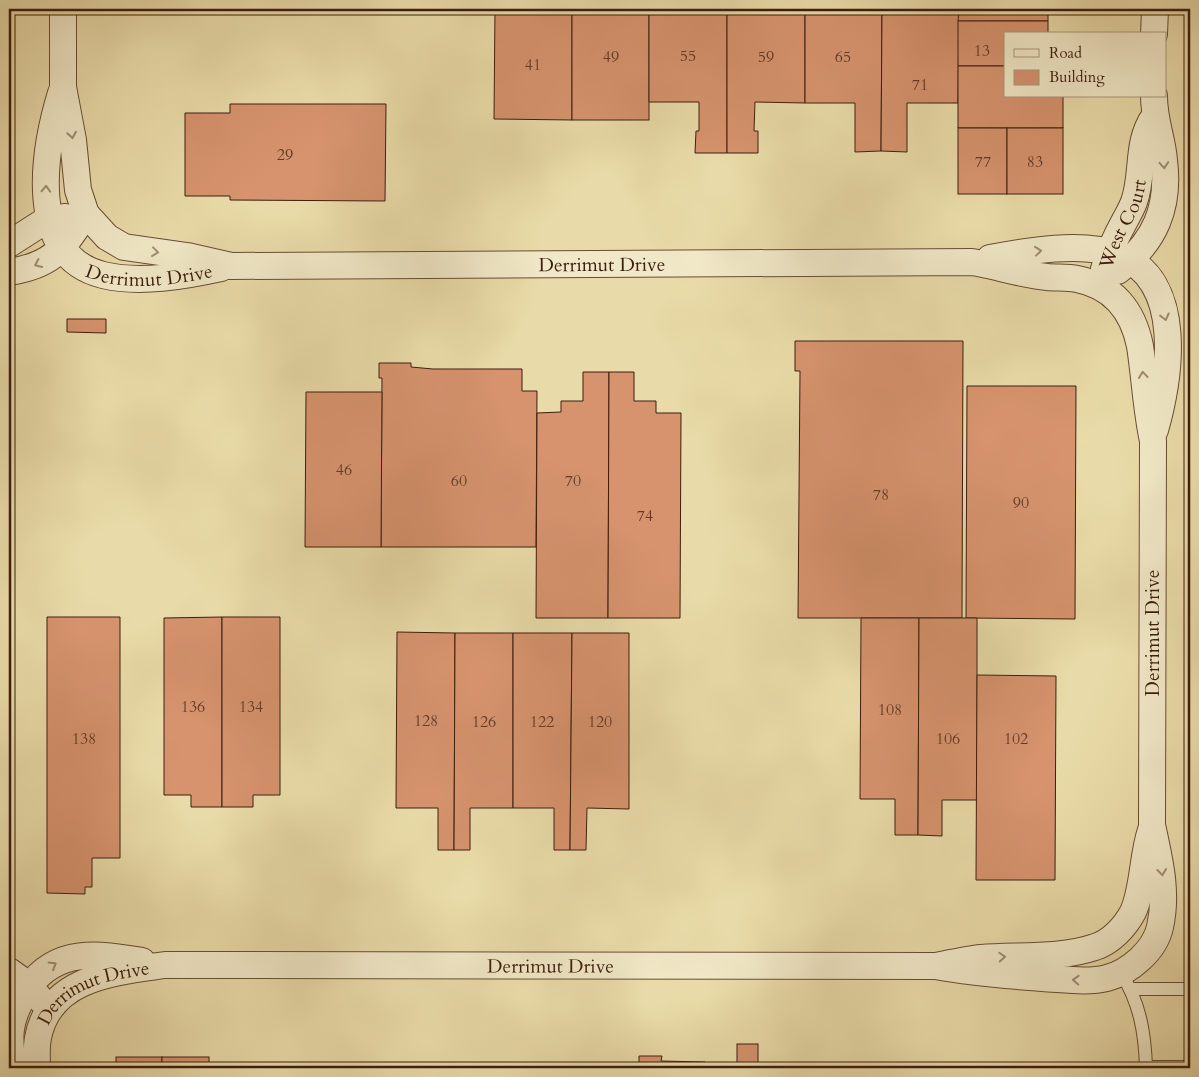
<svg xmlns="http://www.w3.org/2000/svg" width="1199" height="1077" viewBox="0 0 1199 1077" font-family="Cardo,serif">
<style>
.building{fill:#d6936e;stroke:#3c1e0e}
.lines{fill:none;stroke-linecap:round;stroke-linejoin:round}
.service-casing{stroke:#674d35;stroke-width:14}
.minor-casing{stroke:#674d35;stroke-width:28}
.service{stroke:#f1e8c7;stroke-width:12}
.minor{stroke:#f1e8c7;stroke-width:26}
.oneway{stroke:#a08d74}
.labels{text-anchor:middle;stroke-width:4;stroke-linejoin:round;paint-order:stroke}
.number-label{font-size:16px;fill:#623b26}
.street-label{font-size:19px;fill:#3c1e0e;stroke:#f1e8c7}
</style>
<rect width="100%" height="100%" fill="#e9dba9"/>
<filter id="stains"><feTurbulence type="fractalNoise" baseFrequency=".004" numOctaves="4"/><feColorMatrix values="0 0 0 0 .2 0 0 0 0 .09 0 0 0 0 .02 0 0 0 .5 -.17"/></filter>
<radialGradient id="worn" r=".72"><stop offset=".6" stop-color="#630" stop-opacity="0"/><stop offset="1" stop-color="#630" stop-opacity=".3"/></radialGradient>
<!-- building -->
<g class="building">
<path d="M495 9H572V120L494 119Z"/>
<rect x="572" y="9" width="77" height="111"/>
<path d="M649 9H727V153H695L696 131H699V102H649Z"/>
<path d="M727 9H805V103L755 102 754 131H758V153H727Z"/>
<path d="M805 9H882L881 151 855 152V103H805Z"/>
<path d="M882 9H959L958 103H907V152L881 151Z"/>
<path d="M959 9H1048V21H958Z"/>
<path d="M958 21H1048V34H1005V66H958Z"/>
<path d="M958 66H1005V96H1063V128H958Z"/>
<path d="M230 104H386L385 201 230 200V196H185V113H230Z"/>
<rect x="958" y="128" width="49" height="66"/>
<rect x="1007" y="128" width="56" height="66"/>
<path d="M67 319H106V333L67 332Z"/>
<path d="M795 341H963L962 618H798L800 371H795Z"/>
<path d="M379 363H411V367L433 369H522V391H537L536 547H381L382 378H379Z"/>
<path d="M583 372H609L608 618H536L537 413 561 412V401H583Z"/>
<path d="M609 372H634V401H656V413H681L680 618H608Z"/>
<path d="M967 386H1076L1075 619 966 618Z"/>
<path d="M306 392H382L381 547H305Z"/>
<path d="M47 617H120V858H92V887H85V894L47 893Z"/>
<path d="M222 617V807H191V795H164V618Z"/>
<path d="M222 617H280V795H253V807H222Z"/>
<path d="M861 618H919L918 835H895V799H860Z"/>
<path d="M919 618H977V800H942V836L918 835Z"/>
<path d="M397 632 455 633 454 850H438V808H396Z"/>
<path d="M455 633H513V808H470V850H454Z"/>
<path d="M513 633H572L570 850H554V808H513Z"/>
<path d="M572 633H629V809L587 808 586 850H570Z"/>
<path d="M977 675 1056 676 1055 880H976Z"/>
<rect x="737" y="1044" width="21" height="24"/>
<path d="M639 1056H662L661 1061 705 1062V1068H639Z"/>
<rect x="116" y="1057" width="46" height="11"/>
<rect x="162" y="1057" width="47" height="11"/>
</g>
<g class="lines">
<!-- service casing -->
<g class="service-casing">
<g id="service">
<path d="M1121 973C1140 1003 1145 1033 1146 1068"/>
<path d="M1131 989H1190"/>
<path d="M1146 1067H1190"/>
</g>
</g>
<!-- minor casing -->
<g class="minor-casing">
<g id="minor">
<path id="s1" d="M63 9V87L73 140 78 190 86 214 107 237 124 247 187 256 231 266 972 262C997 266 1023 275 1047 277 1057 278 1067 277 1077 279 1114 286 1133 311 1140 346 1145 378 1146 409 1153 441L1152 825C1159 858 1168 892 1160 927 1155 950 1130 972 1107 978 1087 983 1063 979 1042 978 1005 975 973 973 936 966"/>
<path d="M1154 34 1155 9"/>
<path id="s2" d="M61 93C44 149 25 256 103 275 140 284 184 276 221 268"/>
<path d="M9 244 48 219 66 217"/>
<path d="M990 258C1027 251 1083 241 1119 255 1185 281 1170 377 1155 430"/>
<path id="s3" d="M1104 269C1109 254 1114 240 1122 226 1126 218 1131 210 1134 202 1144 174 1136 142 1154 117"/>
<path d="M1118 271C1155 241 1170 208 1164 160 1162 137 1154 121 1154 96"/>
<path d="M9 272C54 265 62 249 86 214"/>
<path d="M9 971 30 986 41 1000"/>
<path d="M13 1068C12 1056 9 1042 11 1029 13 1014 20 1000 29 987 57 947 99 954 142 961"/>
<path id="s4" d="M37 1068C37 1058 36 1047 38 1038 49 977 116 972 165 965L936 966C951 963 966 960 981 958 1017 955 1060 959 1095 947 1111 942 1125 927 1133 912 1144 887 1142 856 1151 830"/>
</g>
</g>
<!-- service -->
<use href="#service" class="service"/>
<!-- minor -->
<use href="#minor" class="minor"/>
</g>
<!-- one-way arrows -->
<defs><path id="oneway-chevron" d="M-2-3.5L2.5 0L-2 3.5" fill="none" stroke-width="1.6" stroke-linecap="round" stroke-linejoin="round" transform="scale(1.25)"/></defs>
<g class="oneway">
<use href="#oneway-chevron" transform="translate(72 135) rotate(81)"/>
<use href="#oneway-chevron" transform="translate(1164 165) rotate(86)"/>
<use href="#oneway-chevron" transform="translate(46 189) rotate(-87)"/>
<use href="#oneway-chevron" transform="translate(1038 251) rotate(-6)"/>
<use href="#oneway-chevron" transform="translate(155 252) rotate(7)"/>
<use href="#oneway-chevron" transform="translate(38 264) rotate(155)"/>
<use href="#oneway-chevron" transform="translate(1165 317) rotate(76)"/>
<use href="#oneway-chevron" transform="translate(1143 375) rotate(-96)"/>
<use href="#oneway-chevron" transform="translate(1162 872) rotate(84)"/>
<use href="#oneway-chevron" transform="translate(1002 957) rotate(-3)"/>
<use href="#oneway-chevron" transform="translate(53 965) rotate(-31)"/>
<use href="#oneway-chevron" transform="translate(1076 980) rotate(-177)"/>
</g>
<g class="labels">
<!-- number labels -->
<g class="number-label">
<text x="982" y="56">13</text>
<text x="688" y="61">55</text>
<text x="611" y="62">49</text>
<text x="766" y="62">59</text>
<text x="843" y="62">65</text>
<text x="533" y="70">41</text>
<text x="920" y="90">71</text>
<text x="285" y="160">29</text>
<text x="983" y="167">77</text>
<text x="1035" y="167">83</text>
<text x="344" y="475">46</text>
<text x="459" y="486">60</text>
<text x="573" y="486">70</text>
<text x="881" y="500">78</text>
<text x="1021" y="508">90</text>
<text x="645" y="521">74</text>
<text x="193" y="712">136</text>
<text x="251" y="712">134</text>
<text x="890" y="715">108</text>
<text x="426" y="726">128</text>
<text x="484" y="727">126</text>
<text x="542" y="727">122</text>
<text x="600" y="727">120</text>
<text x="84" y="744">138</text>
<text x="948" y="744">106</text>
<text x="1016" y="744">102</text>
</g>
<!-- street labels -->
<g class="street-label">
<text dy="7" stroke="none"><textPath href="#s3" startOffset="49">West Court</textPath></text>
<text dy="7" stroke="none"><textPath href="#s1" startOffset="738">Derrimut Drive</textPath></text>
<text dy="7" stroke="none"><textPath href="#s2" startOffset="256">Derrimut Drive</textPath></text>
<text transform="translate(1152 633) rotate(-90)" y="7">Derrimut Drive</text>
<text dy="7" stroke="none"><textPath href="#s4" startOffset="574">Derrimut Drive</textPath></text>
<text dy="7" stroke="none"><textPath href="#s4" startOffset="109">Derrimut Drive</textPath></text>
</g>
</g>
<!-- margin -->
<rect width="1199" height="1077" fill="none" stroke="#e9dba9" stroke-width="30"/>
<rect x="10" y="10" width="1179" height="1057" fill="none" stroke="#3c1e0e" stroke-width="2.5"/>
<rect x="15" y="15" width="1169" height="1047" fill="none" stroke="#3c1e0e"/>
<!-- legend -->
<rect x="1004" y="32" width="162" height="65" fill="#f1e8c7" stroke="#a9977d"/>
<rect x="1014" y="49" width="25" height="8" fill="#f1e8c7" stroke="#a9977d"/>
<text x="1049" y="58" font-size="15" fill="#3c1e0e">Road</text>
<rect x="1014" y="70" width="25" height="15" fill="#d6936e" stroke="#a9977d"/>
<text x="1049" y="82" font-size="15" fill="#3c1e0e">Building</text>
<rect width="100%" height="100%" filter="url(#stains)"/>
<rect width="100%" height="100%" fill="url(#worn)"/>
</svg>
